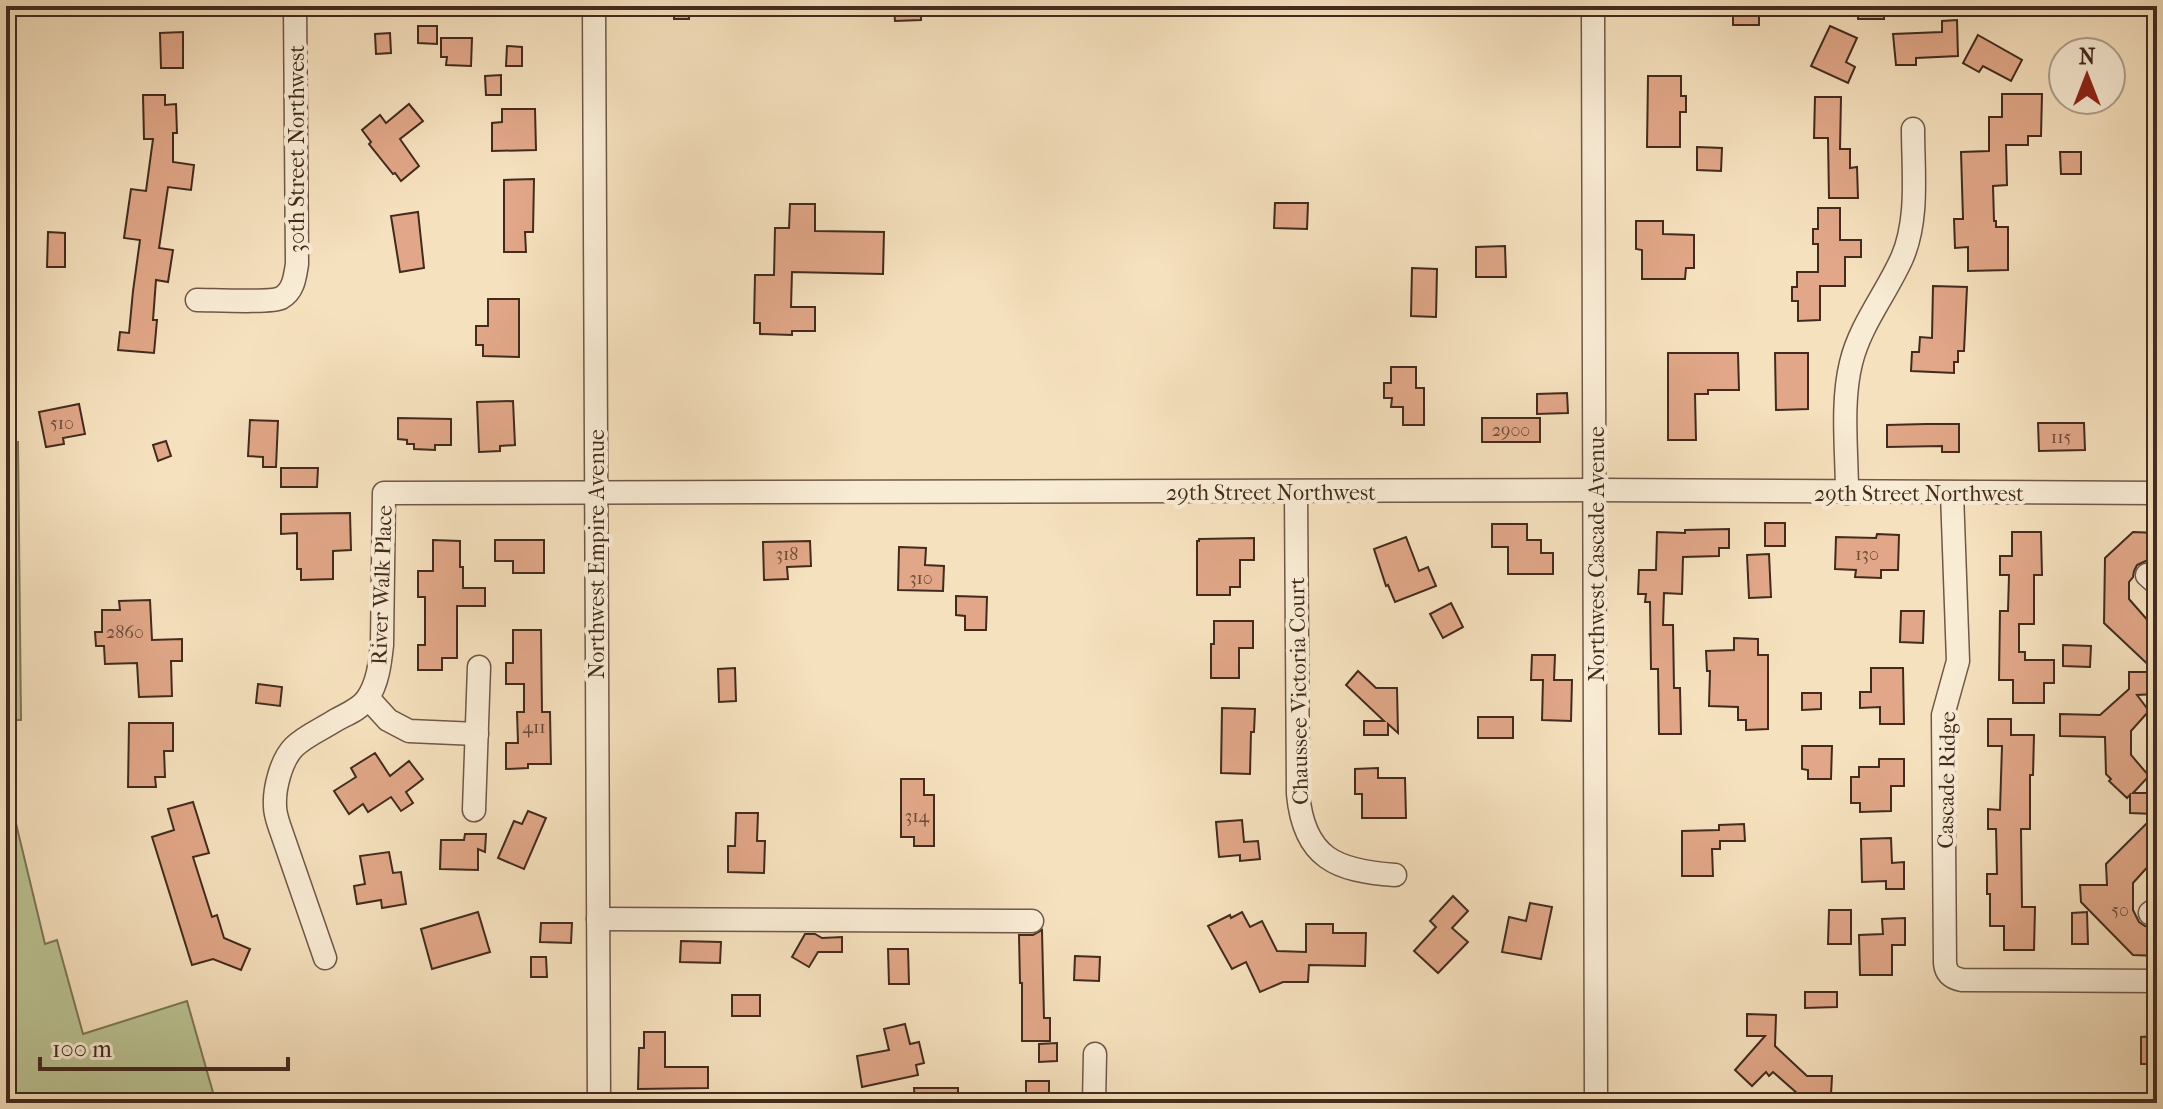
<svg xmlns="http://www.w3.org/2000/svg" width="2163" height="1109" viewBox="0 0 2163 1109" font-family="'IM FELL French Canon',serif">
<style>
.green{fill:#bbc393;stroke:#7e7758;stroke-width:2}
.building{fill:#e1a788;stroke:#422b1e;stroke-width:2}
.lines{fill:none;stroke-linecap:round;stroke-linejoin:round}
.minor-casing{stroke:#6f5846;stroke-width:25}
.minor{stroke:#f9ecd5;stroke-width:22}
.labels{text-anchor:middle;stroke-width:8;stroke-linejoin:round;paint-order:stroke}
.number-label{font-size:18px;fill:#6a4a38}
.street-label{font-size:22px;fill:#422b1e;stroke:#f9ecd5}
</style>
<rect width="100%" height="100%" fill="#f6e1be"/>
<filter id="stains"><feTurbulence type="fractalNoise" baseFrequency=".0025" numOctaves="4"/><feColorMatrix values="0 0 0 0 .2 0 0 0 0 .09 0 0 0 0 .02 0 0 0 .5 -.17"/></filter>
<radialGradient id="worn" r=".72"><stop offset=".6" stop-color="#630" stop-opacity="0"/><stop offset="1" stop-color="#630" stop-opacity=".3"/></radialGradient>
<!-- green -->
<g class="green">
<path d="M6 442H18L21 720H6Z"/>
<path d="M6 782 45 944 57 940 83 1034 187 1001 216 1103H6Z"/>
</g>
<!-- building -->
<g class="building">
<rect x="674" y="6" width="15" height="13"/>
<path d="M894 6H921V20L895 21Z"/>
<rect x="1733" y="6" width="26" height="19"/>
<rect x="1858" y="6" width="26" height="13"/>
<path d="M1957 20 1958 56 1916 58V65H1896L1893 34 1942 32V21Z"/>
<path d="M418 26H437V44L418 43Z"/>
<path d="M1830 26 1857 38 1846 62 1855 67 1848 83 1811 66Z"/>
<path d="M183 32V68H161L160 33Z"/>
<path d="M390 33 391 53 376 54 375 34Z"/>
<path d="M1978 35 2022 60 2011 81 1983 66 1979 72 1963 63Z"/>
<path d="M441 38H472L471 66 446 65 447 57H441Z"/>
<path d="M507 46 522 47V66H506Z"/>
<path d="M501 75V95H486L485 76Z"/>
<path d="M1648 76H1681V96H1686V112H1680V147H1647Z"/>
<path d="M2002 94H2042L2041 136H2028V145H2006L2007 185 1993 186 1994 221H1996V227H2008V270L1968 271V247L1955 248 1954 219H1963L1961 152 1989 151V117H2002Z"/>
<path d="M143 95H165V105L176 104 177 133H173V162L194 165 191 190 168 187 159 248 173 250 168 282 156 280 153 320H157L154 353 118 350 120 332 129 333 133 291 140 240 124 238 131 189 146 191 153 139H144Z"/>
<path d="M1815 97H1841L1840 149H1850V168L1857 167 1858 198H1829L1828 138H1814Z"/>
<path d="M409 104 423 121 400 139 419 166 401 181 395 173 393 174 369 144 371 142 362 130 380 115 386 123Z"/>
<path d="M502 109H535L536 150 492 151V123L502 122Z"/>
<path d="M1697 147 1722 148 1721 171 1697 170Z"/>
<path d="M2060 152H2081V174H2061Z"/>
<path d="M534 179 533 232H525L526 252H504V180Z"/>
<path d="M1275 203H1308L1307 229 1274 228Z"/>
<path d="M790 204H815V231L884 232 883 274 792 272 791 307H815V331H792V335L760 334V323H754L755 275H774L775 228H789Z"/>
<path d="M1818 208H1840V240H1861V257H1845V286H1820V320L1798 321V301H1792V287H1797V272H1818V244H1813V229H1818Z"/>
<path d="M418 212 424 268 400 272 391 216Z"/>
<path d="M1636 221H1663V234L1694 235V268H1686L1685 279H1642V250L1636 249Z"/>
<path d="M48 232 65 233V267H47Z"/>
<path d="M1505 246 1506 277H1476V247Z"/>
<path d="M1412 268 1437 269 1436 317 1411 316Z"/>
<path d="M1933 286 1967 287 1964 351H1958V362H1954V373L1911 371 1912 352H1919L1920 337 1932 338Z"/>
<path d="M488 299H519V357L483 356V345H476V326H488Z"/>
<path d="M1668 353H1738L1739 390H1708V394H1695L1696 440H1668Z"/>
<path d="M1775 353H1808V409L1776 410Z"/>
<path d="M1391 367H1416V388H1424V425H1403V407H1391L1392 398H1384V383H1391Z"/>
<path d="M1567 393 1568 413 1537 414V394Z"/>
<path d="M513 401 515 445 500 446V451L479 452 477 402Z"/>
<path d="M79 404 85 434 63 438 64 444 46 447 39 412Z"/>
<path d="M398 418 451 419V445H435V450L414 449V444H407V440L398 439Z"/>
<rect x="1482" y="418" width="58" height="24"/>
<path d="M250 420 278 421 276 467H263V457L248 456Z"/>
<path d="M2038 423H2084L2085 450 2039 451Z"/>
<path d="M1926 424H1959V452H1942V446L1887 447V425Z"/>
<path d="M166 441 171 456 158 461 153 445Z"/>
<path d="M281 468H318L317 487H281Z"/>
<path d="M350 513 351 550 333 551V579L301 580V569H297V533L281 534V514Z"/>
<rect x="1765" y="523" width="20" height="23"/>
<path d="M1492 524H1527V540H1541V553H1553V574H1508V547H1492Z"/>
<path d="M1729 529V548H1719V556L1683 557 1682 594 1664 593 1663 625H1673L1674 688H1680L1681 734H1659L1658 669H1651L1650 602H1645L1646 594H1638L1639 570H1656L1657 532 1685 533V530Z"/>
<path d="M2012 532H2041L2042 575H2034V624H2019V652H2025V660H2054V683H2044V703H2013V680H1999L2000 611H2008L2009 575H2000V556H2012Z"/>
<path d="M2133 532 2157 533V559H2150L2137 565 2134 571 2133 577 2129 582V599L2150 623H2157L2156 694 2137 695 2149 711 2131 731V755L2149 776 2133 793H2156L2155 814 2130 813V795L2127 798 2109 781 2111 779 2106 774 2105 737 2060 736V714L2100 715 2129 689V672H2156L2104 623 2105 558Z"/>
<path d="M1877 534 1899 535 1898 570H1881V578L1855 577 1856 570 1835 569 1836 537 1876 538Z"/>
<path d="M1406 537 1419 571 1428 567 1436 586 1395 602 1388 585 1386 586 1374 549Z"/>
<path d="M1254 538V560H1240V587H1230V595H1197V541H1199V539Z"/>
<path d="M433 540 460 541V567H463V588H485V606H457V658H442V670H418V645H425V597H418V571H433Z"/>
<path d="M495 540H544V573H513V561H495Z"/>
<path d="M810 541 811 566 787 567 788 579 764 580 763 542Z"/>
<path d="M899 547 926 548 925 565 944 566 943 591 898 590Z"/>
<path d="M1769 554 1771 597 1749 598 1747 555Z"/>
<path d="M956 596 987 597 986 630H965V616L956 615Z"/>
<path d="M150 600 152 640 182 639V661H171L172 696 139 697 137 663 105 664 104 646H96L95 632H102V610H120L119 601Z"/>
<path d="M1451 603 1463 627 1443 638 1430 614Z"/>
<path d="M1901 611H1924L1923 643 1900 642Z"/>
<path d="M1214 621H1253V648H1239V678H1211V644H1214Z"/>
<path d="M513 630H541L542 712H550L551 764H528V768L506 769V743H518L517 712H524V684H506V663H513Z"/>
<path d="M1734 638 1758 639V655H1768V729L1746 730V720H1738V707L1709 706 1710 671H1707L1706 651 1734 650Z"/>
<path d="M2063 645 2091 646 2090 667 2063 666Z"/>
<path d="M1532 655H1555L1554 680H1572L1571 721 1542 720 1543 680H1531Z"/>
<path d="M735 668 736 701 719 702 718 669Z"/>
<path d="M1871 668H1903L1904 724H1880V707L1860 708V692H1871Z"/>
<path d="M1358 671 1376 688H1397L1398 733 1388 724V735H1364V721H1384L1346 685Z"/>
<path d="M258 684 282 687 280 706 256 703Z"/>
<path d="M1802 693H1821V709L1802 710Z"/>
<path d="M1222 708 1255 709 1254 732H1251L1250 774 1221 773Z"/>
<rect x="1478" y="717" width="35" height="21"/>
<path d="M1988 719H2011V735H2034L2033 775H2030V829H2021L2022 907H2035L2034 950H2004V926H1990V894H1987V874H1997L1996 829H1988V809L2000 810 2002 746H1988Z"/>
<path d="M129 723H173V751H164L165 777H155L156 787H128Z"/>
<path d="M1802 746H1832L1831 779H1808V770L1802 769Z"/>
<path d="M375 753 390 776 409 761 423 779 406 792 413 803 401 811 391 797 368 812 363 804 349 814 334 791 356 777 351 768Z"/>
<path d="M1879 759H1904V786H1891V811L1860 812V803H1851V777H1859V767H1879Z"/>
<path d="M1378 768V778H1405L1406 818H1362V794H1355V769Z"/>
<path d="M901 779H924V795H934V846H914V837H901Z"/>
<path d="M193 802 209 853 193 857 212 917 217 915 224 938 250 949 241 970 213 959 192 965 152 837 174 830 168 809Z"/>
<path d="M528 811 546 818 524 869 498 858 514 821 522 824Z"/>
<path d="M736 813H758L757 841H765L764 873 728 872V846H735Z"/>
<path d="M2155 815 2157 862H2152L2133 883V910L2139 922 2145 926 2151 927 2157 932V956L2133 955 2081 902 2080 885H2107L2106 864Z"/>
<path d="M1242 820 1244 842 1258 841 1260 859 1240 861V855L1219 857 1216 822Z"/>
<path d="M1744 824 1745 841H1720V849H1712L1713 876H1682V831L1719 830V825Z"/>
<path d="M465 834H486L485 852 478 849V870L440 869 441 840H464Z"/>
<path d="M1891 838 1892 863 1904 862V889H1886V881L1862 882 1861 839Z"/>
<path d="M389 852 393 873 401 872 406 904 382 908 381 900 357 904 354 886 365 884 360 856Z"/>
<path d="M1453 896 1468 911 1452 928 1468 942 1438 973 1414 951 1436 927 1430 921Z"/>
<path d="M1530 903 1552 907 1541 959 1502 952 1509 917 1526 921Z"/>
<path d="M1829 910H1851V944H1828Z"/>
<path d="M478 912 490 952 432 969 421 929Z"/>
<path d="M1242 912 1250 927 1262 921 1277 951 1306 952V924H1333V933H1366L1365 966 1309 965 1308 982H1283L1260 992 1246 962 1232 969 1208 926 1230 915 1231 918Z"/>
<path d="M2087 912 2088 944H2072V913Z"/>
<path d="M1905 918V945H1892V975H1860L1859 935 1883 934 1882 919Z"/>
<path d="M541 923H572L571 943 540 942Z"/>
<path d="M1042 930 1044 1018H1050V1041H1022V983H1020L1019 935H1033Z"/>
<path d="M805 934H815L822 938 842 937V952H818L809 967 792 957Z"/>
<path d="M681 941 721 942 720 963 680 962Z"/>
<path d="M888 949H908L909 984H889Z"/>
<path d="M1075 956 1100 957 1099 981 1074 980Z"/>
<path d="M531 957H546L547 977H531Z"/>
<path d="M1805 992H1837V1007L1805 1008Z"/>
<rect x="732" y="995" width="28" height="21"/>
<path d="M1747 1014 1776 1015 1775 1046 1807 1076H1832L1831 1095 1798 1094 1773 1072 1769 1076 1766 1072 1752 1086 1735 1070 1765 1036H1747Z"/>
<path d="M905 1024 910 1044 919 1042 924 1063 916 1065 918 1075 862 1087 857 1056 889 1050 884 1029Z"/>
<path d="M644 1032H665V1067H708V1088L638 1089 639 1048H644Z"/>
<path d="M2157 1036V1064H2141V1037Z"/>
<path d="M1057 1043V1061L1039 1062V1044Z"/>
<rect x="1026" y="1081" width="23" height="22"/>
<path d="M914 1088H958V1103H915Z"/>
</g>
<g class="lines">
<!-- minor casing -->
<g class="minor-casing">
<g id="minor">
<path d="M594 6 599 1103"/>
<path d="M1593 6 1596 1103"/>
<path d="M197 300C213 300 270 303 281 298 294 291 295 276 297 264L295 6"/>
<path d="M1296 492 1298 794C1304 858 1336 871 1395 875"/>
<path d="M1847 493C1847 452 1841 403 1851 363 1860 325 1886 294 1902 258 1919 219 1913 171 1913 129"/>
<path d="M1952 493 1958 661 1943 715 1945 963C1946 974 1952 978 1962 980L2157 981"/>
<path d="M2147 575 2157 584"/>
<path d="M368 698 388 720 409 731 477 734"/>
<path d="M474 810 479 667"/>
<path d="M2150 913 2157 908"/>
<path d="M598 919 1032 921"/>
<path d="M325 958 279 825C277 819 275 812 275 806 274 789 281 760 294 747 305 736 322 729 336 720 347 714 360 709 367 699 378 683 380 663 382 645L384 493 1596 490 2157 493"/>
<path d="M1094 1103 1095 1054"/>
</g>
</g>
<!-- minor -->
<use href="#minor" class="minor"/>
</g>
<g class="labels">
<!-- number labels -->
<g class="number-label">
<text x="62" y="429">510</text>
<text x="1511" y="436">2900</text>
<text x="2061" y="443">115</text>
<text x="787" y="560">318</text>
<text x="1867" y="560">130</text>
<text x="921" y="584">310</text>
<text x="125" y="638">2860</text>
<text x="534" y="733">411</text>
<text x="917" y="822">314</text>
<text x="2120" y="916">50</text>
</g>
<!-- street labels -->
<g class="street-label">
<text transform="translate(296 149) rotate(-90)" y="8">30th Street Northwest</text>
<text x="1271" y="500">29th Street Northwest</text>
<text x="1919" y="501">29th Street Northwest</text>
<text transform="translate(596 554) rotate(-90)" y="8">Northwest Empire Avenue</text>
<text transform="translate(1596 554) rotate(-90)" y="8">Northwest Cascade Avenue</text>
<text transform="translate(381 585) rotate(-88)" y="8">River Walk Place</text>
<text transform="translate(1298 691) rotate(-91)" y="8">Chaussee Victoria Court</text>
<text transform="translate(1946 780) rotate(-89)" y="8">Cascade Ridge</text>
</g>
</g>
<!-- margin -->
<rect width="2163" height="1109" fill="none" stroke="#f6e1be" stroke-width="32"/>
<rect x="8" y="8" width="2147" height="1093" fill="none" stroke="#422b1e" stroke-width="4"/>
<rect x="16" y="16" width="2131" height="1077" fill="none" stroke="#422b1e" stroke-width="2"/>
<!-- north arrow -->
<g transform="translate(2087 76)"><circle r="38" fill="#f9ecd5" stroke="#b09f8c" stroke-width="2"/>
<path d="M0-6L14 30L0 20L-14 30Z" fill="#8f2418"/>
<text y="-12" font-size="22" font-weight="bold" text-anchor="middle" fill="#422b1e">N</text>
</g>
<!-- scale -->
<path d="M40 1057v12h248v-12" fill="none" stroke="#422b1e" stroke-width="4"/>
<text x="52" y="1057" font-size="24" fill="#422b1e" stroke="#f9ecd5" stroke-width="6" paint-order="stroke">100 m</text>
<rect width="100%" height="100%" filter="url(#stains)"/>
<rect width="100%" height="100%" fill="url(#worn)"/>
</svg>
